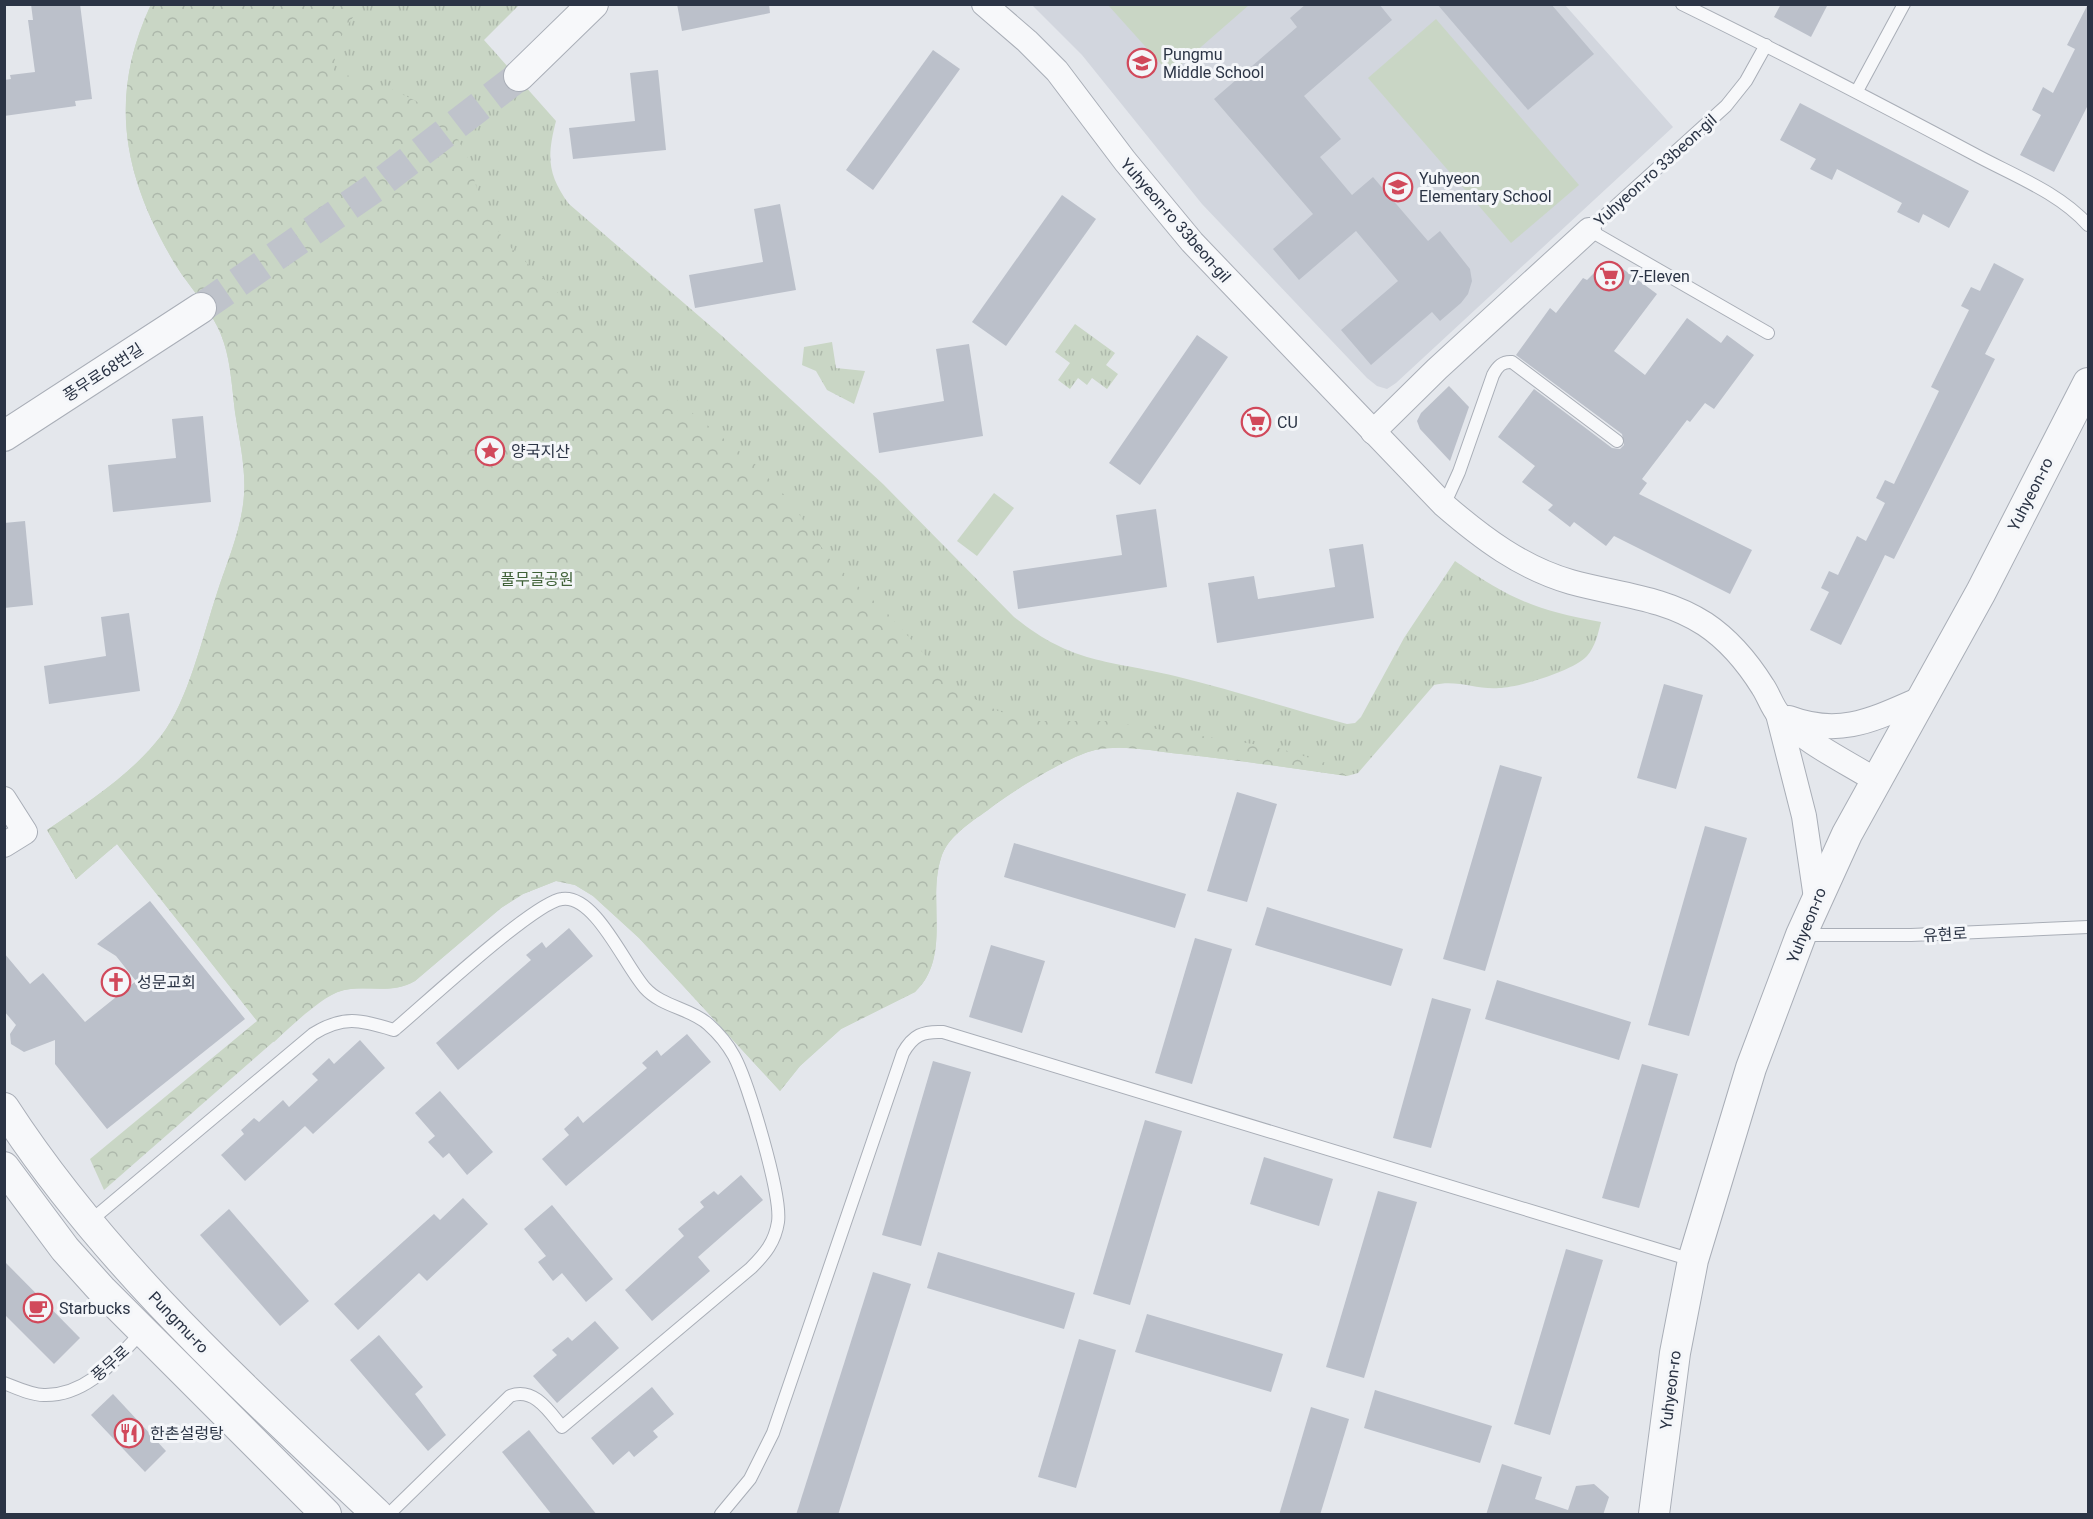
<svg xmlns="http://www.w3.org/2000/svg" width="2093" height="1519" viewBox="0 0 2093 1519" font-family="Roboto,'Noto Sans KR',sans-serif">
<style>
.built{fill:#d2d6de}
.grass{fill:url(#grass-tufts)}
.forest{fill:url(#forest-crowns)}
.pitch{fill:#c9d6c5}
.building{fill:#bbc0ca}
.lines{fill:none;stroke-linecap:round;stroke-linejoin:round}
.tertiary-tunnel{stroke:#bfc3cb;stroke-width:30;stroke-dasharray:30 15;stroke-linecap:butt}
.service-casing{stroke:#a9aeb7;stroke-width:14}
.minor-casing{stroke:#a9aeb7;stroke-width:26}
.tertiary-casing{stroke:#a9aeb7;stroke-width:32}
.service{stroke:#f7f8fa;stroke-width:12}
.minor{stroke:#f7f8fa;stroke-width:24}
.tertiary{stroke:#f7f8fa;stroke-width:30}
.labels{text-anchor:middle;stroke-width:6;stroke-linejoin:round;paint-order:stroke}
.poi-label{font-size:16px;fill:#2b3445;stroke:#f4f6f9;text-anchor:start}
.street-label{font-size:16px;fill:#2b3445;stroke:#f4f6f9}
.park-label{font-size:16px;fill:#3f6138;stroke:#f4f6f9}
</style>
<defs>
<pattern id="grass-tufts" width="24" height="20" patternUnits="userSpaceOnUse" patternTransform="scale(1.5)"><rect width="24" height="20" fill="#c9d6c5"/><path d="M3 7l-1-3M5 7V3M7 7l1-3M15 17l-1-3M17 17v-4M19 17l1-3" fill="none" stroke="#adb8ab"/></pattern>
<pattern id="forest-crowns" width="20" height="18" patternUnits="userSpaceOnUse" patternTransform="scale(1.5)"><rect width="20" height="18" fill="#c9d6c5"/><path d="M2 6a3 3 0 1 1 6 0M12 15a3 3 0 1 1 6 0" fill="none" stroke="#adb8ab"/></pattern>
</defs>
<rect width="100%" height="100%" fill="#e4e7ec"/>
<!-- built -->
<path class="built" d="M1032 5H1565L1673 127 1396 383 1387 389 1377 386 1367 378 1202 204 1082 55Z"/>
<!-- grass -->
<g class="grass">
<path d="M151 5H519L484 40 556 121C547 156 547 174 569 204L721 335 883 484 1014 617C1072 664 1107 660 1175 676 1233 690 1289 709 1347 724L1355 723 1361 717 1404 638 1455 561C1510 599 1535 610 1601 622 1598 634 1595 647 1587 656 1573 671 1520 687 1499 688 1477 690 1456 679 1434 685L1358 773 1347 776C1292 768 1236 760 1181 754 1153 751 1122 744 1095 750 1068 756 1009 793 988 810 971 822 947 837 941 858 927 902 952 957 915 992L841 1029 800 1066 780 1091 639 938 593 896 575 885 556 881 523 894 501 908 415 981C393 993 374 987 351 989 322 991 295 1023 274 1042L117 844 76 879 47 830C87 803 131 775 161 736 188 702 203 635 217 593 227 562 242 528 244 495 246 468 239 438 235 412 232 389 231 365 224 343 215 313 191 290 175 264 124 178 107 99 151 5Z"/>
<path d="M1075 324 1115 353 1106 365 1118 374 1107 389 1092 378 1087 385 1078 378 1070 389 1058 380 1070 363 1055 352Z"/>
<path d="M832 342 836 368 865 371 854 404 827 390 816 371 802 365 804 347Z"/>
</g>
<!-- forest -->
<path class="forest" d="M151 4 363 5C345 25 334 45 334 73L356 77 393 90 416 101 448 125 466 153 481 202 505 242 630 362 756 465 790 501 831 561 889 615 941 673 971 697 998 711 1032 721H1106L1278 748 1329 764 1347 776C1292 768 1236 760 1181 754 1153 751 1122 744 1095 750 1069 756 1009 793 988 810 971 822 947 837 941 858 927 902 952 957 915 992L841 1029 800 1066 780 1091 639 938 593 896 575 885 556 881 523 894 501 908 415 981C393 994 373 986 350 989 332 991 318 1004 305 1014L104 1190 90 1159 257 1021 117 844 76 879 47 830C87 803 131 775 161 736 188 702 203 635 217 593 227 562 242 528 244 495 246 468 239 438 235 412 232 389 231 365 224 343 215 313 191 290 175 264 124 178 107 99 151 4Z"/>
<!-- pitch -->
<g class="pitch">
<path d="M1108 5H1249L1170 74Z"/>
<path d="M1436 19 1579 185 1511 243 1368 78Z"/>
<path d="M994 493 1014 508 977 556 957 541Z"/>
</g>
<!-- building -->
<g class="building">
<path d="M31 4H80L92 99 75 101 76 106 4 116V80L11 79 10 75 35 72 28 20H33Z"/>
<path d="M677 4H769L770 13 682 31Z"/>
<path d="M1306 4H1379L1392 20 1304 96 1341 139 1320 157 1352 195 1373 177 1428 241 1440 231 1470 269 1472 281 1468 294 1461 303 1440 321 1432 312 1371 365 1341 330 1398 281 1356 231 1299 280 1273 249 1313 214 1214 99 1297 27 1290 18Z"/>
<path d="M1437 4H1551L1594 54 1528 110Z"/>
<path d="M1781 4H1828L1811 37 1774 17Z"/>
<path d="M2088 4V105L2054 172 2020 155 2041 115 2032 110 2043 87 2053 93 2075 49 2067 45Z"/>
<path d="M933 50 960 69 873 190 846 170Z"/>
<path d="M658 70 666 150 573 159 569 128 635 121 630 73Z"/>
<path d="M1800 103 1969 191 1949 228 1923 214 1919 223 1897 212 1902 203 1837 169 1832 180 1810 169 1816 159 1780 140Z"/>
<path d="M1062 195 1096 219 1006 346 972 322Z"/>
<path d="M780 204 796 290 695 308 689 275 763 262 754 209Z"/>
<path d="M1615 263 1657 294 1614 351 1645 375 1687 318 1721 343 1727 335 1754 355 1714 409 1705 403 1690 422 1687 420 1642 479 1647 483 1639 494 1752 550 1730 594 1614 536 1606 546 1574 522 1570 527 1548 510 1553 505 1522 482 1535 466 1498 437 1534 389 1612 448 1620 449 1624 445 1622 434 1516 355 1550 308 1556 313 1583 278 1587 280 1596 271Z"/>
<path d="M1994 263 2024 279 1985 354 1995 359 1894 559 1885 555 1841 645 1810 630 1829 592 1821 588 1829 571 1838 575 1857 536 1866 541 1885 503 1876 498 1885 480 1894 484 1939 391 1931 387 1969 310 1961 306 1971 287 1980 291Z"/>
<path d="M1197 335 1228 357 1140 485 1109 463Z"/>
<path d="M969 344 983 436 879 453 873 413 944 401 936 349Z"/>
<path d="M1449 386 1469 407 1450 461 1420 429 1417 421 1421 413Z"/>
<path d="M203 416 211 502 113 512 108 465 176 458 172 419Z"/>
<path d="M1156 509 1167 587 1018 609 1013 571 1122 555 1116 515Z"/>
<path d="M25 521 33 605 4 608V523Z"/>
<path d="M1363 544 1374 618 1217 643 1208 583 1254 576 1258 599 1335 587 1329 549Z"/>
<path d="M129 613 140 691 49 704 44 666 106 656 101 617Z"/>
<path d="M1664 684 1703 695 1676 789 1637 778Z"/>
<path d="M1500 765 1542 777 1485 971 1443 959Z"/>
<path d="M1237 792 1277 804 1247 902 1207 891Z"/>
<path d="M1705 826 1747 838 1689 1036 1648 1025Z"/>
<path d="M1014 843 1186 894 1175 928 1004 877Z"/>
<path d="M150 901 245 1019 107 1129 55 1064V1040L24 1052 11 1044 10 1034 16 1025 4 1011V953L30 984 43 973 85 1022 136 981 116 956 97 944Z"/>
<path d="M1267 907 1403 949 1391 986 1255 945Z"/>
<path d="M569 928 593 956 458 1070 436 1043 531 960 526 955 542 942 546 948Z"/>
<path d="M1195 938 1232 949 1192 1084 1155 1073Z"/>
<path d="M991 945 1045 961 1022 1033 969 1017Z"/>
<path d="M1497 980 1631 1022 1619 1060 1485 1019Z"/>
<path d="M1432 998 1471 1009 1431 1148 1393 1138Z"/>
<path d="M687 1034 711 1062 566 1186 542 1159 569 1135 564 1129 578 1116 583 1123 647 1068 642 1063 657 1050 661 1056Z"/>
<path d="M360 1040 385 1068 313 1134 305 1126 245 1181 221 1155 244 1134 241 1130 254 1118 259 1122 283 1100 289 1107 318 1080 312 1074 329 1058 334 1064Z"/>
<path d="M933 1061 971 1072 921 1246 882 1235Z"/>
<path d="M1642 1064 1678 1074 1639 1208 1602 1198Z"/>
<path d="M440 1091 493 1152 467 1175 449 1153 443 1158 428 1142 435 1136 415 1113Z"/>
<path d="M1145 1120 1182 1131 1130 1305 1093 1294Z"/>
<path d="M1264 1157 1333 1179 1319 1226 1250 1204Z"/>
<path d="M741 1175 763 1200 698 1257 710 1271 652 1321 625 1290 684 1236 678 1229 704 1207 700 1202 714 1191 718 1195Z"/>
<path d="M1378 1191 1417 1202 1364 1378 1326 1367Z"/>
<path d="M463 1198 488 1224 427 1281 419 1273 358 1330 334 1304 434 1214 440 1220Z"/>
<path d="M552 1205 613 1279 586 1302 562 1273 553 1281 538 1262 546 1256 524 1229Z"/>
<path d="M229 1209 309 1301 280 1326 200 1235Z"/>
<path d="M1566 1249 1603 1260 1550 1435 1514 1424Z"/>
<path d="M938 1252 1075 1293 1064 1329 927 1288Z"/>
<path d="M4 1261 80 1338 54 1364 4 1314Z"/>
<path d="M873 1272 911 1284 838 1515H796Z"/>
<path d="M1147 1314 1283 1354 1271 1392 1135 1352Z"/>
<path d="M595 1321 619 1348 557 1403 533 1376 557 1355 552 1350 568 1337 572 1341Z"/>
<path d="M379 1335 423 1387 415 1394 446 1435 428 1451 350 1360Z"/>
<path d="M1079 1339 1116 1350 1076 1488 1038 1477Z"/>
<path d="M652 1387 674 1414 653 1431 658 1437 634 1457 629 1451 613 1465 591 1438Z"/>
<path d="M1375 1390 1492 1426 1480 1463 1364 1428Z"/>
<path d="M113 1394 166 1451 145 1472 91 1415Z"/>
<path d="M1311 1407 1349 1419 1320 1515H1279Z"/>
<path d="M529 1430 597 1515H552L502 1452Z"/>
<path d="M1502 1464 1542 1477 1535 1499 1568 1510 1576 1486 1594 1484 1609 1497 1603 1515H1486Z"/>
</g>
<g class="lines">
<!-- tertiary-tunnel -->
<path class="tertiary-tunnel" d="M201 308 374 188 519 76"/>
<!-- service casing -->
<g class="service-casing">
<g id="service">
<path d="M1682 4C1780 52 1876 102 1972 153 2010 174 2059 192 2088 225"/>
<path d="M1766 45 1746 81 1726 106 1589 230 1768 333"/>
<path d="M1857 91 1904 4"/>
<path d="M1444 505 1459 472 1493 375C1497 367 1502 361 1512 362L1617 441"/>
<path d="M1802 935H1911L2088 927"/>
<path d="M89 1222 313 1034C344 1015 360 1020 394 1030 423 1006 534 902 562 899 595 894 625 966 645 988 662 1007 690 1008 708 1024 717 1032 728 1045 734 1056 748 1082 782 1195 778 1222 775 1242 765 1254 751 1268L562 1427C549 1411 534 1387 510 1396L389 1514"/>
<path d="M4 1383C17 1388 31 1395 44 1395 87 1396 115 1360 142 1332"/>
<path d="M721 1514 750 1479 773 1433 903 1053C913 1035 923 1031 943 1032L1692 1260"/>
</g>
</g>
<!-- minor casing -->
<g class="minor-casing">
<g id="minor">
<path d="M984 4 1027 41 1057 71 1125 161 1192 242 1444 505C1482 538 1522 568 1571 582 1618 595 1663 597 1705 624 1729 640 1748 663 1763 687 1769 696 1772 707 1779 715 1806 743 1845 761 1877 781"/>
<path d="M1373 432 1437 369 1589 230"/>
<path d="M1778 714 1804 816 1816 898"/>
<path d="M1789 718C1842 738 1876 718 1925 697"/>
<path d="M4 799 25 832 4 845"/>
</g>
</g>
<!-- tertiary casing -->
<g class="tertiary-casing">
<g id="tertiary">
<path d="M519 76 593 4"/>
<path d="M4 436 201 308"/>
<path d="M4 1108C105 1264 244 1388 377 1514"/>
<path d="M4 1167 65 1249 101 1289 326 1514"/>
<path d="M1654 1514 1675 1353 1693 1260 1751 1068 1801 935 1847 834 1981 592 2088 383"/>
</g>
</g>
<!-- service -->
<use href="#service" class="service"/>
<!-- minor -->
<use href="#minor" class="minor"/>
<!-- tertiary -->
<use href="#tertiary" class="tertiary"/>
</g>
<!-- icons -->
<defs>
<g id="school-ring" transform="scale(1.5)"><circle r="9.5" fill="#f4f6f9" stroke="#d1495b" stroke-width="1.5"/><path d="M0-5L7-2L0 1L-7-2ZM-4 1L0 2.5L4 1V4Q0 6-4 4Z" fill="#d1495b"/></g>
<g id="supermarket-ring" transform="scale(1.5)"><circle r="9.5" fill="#f4f6f9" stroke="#d1495b" stroke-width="1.5"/><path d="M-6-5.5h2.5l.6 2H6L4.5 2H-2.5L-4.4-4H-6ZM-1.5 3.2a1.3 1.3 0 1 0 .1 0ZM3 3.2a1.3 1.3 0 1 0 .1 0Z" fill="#d1495b"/></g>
<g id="sight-ring" transform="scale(1.5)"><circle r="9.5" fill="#f4f6f9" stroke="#d1495b" stroke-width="1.5"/><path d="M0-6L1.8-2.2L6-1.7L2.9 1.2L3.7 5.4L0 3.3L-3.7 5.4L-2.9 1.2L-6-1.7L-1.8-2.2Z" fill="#d1495b"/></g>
<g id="church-ring" transform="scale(1.5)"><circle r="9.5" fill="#f4f6f9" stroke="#d1495b" stroke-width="1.5"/><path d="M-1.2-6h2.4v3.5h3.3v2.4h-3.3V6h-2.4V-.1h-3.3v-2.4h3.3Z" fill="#d1495b"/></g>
<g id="cafe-ring" transform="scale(1.5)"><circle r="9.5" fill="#f4f6f9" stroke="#d1495b" stroke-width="1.5"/><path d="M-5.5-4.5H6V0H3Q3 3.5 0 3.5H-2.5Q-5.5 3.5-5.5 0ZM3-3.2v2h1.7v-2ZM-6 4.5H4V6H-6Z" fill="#d1495b"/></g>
<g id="restaurant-ring" transform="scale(1.5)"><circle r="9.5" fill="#f4f6f9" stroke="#d1495b" stroke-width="1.5"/><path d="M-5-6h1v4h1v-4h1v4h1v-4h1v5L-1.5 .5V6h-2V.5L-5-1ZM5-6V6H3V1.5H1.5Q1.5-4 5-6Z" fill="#d1495b"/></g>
</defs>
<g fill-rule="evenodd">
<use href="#school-ring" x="1142" y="63"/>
<use href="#school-ring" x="1398" y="187"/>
<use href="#supermarket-ring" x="1609" y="276"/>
<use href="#supermarket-ring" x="1256" y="422"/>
<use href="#sight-ring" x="490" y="451"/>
<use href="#church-ring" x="116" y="982"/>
<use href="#cafe-ring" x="38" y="1308"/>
<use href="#restaurant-ring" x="129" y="1433"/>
</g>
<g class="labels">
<!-- poi labels -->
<g class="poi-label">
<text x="1163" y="60">Pungmu<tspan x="1163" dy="18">Middle School</tspan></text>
<text x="1419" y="184">Yuhyeon<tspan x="1419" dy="18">Elementary School</tspan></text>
<text x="1630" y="282">7-Eleven</text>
<text x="1277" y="428">CU</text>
<text x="511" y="457">양국지산</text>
<text x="137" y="988">성문교회</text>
<text x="59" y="1314">Starbucks</text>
<text x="150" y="1439">한촌설렁탕</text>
</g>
<!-- street labels -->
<g class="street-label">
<text transform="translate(1655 170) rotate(-42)" y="6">Yuhyeon-ro 33beon-gil</text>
<text transform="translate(1176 220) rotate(49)" y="6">Yuhyeon-ro 33beon-gil</text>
<text transform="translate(103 372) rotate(-33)" y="6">풍무로68번길</text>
<text transform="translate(2030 494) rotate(-63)" y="6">Yuhyeon-ro</text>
<text transform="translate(1806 925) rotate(-68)" y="6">Yuhyeon-ro</text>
<text transform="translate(1945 934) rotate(-3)" y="6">유현로</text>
<text transform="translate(179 1322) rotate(46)" y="6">Pungmu-ro</text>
<text transform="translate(110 1363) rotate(-42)" y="6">풍무로</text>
<text transform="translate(1670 1390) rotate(-83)" y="6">Yuhyeon-ro</text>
</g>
<!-- park labels -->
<g class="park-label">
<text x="537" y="585">풀무골공원</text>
</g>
</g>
<!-- border -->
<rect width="2093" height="1519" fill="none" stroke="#2b3445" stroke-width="12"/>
</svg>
